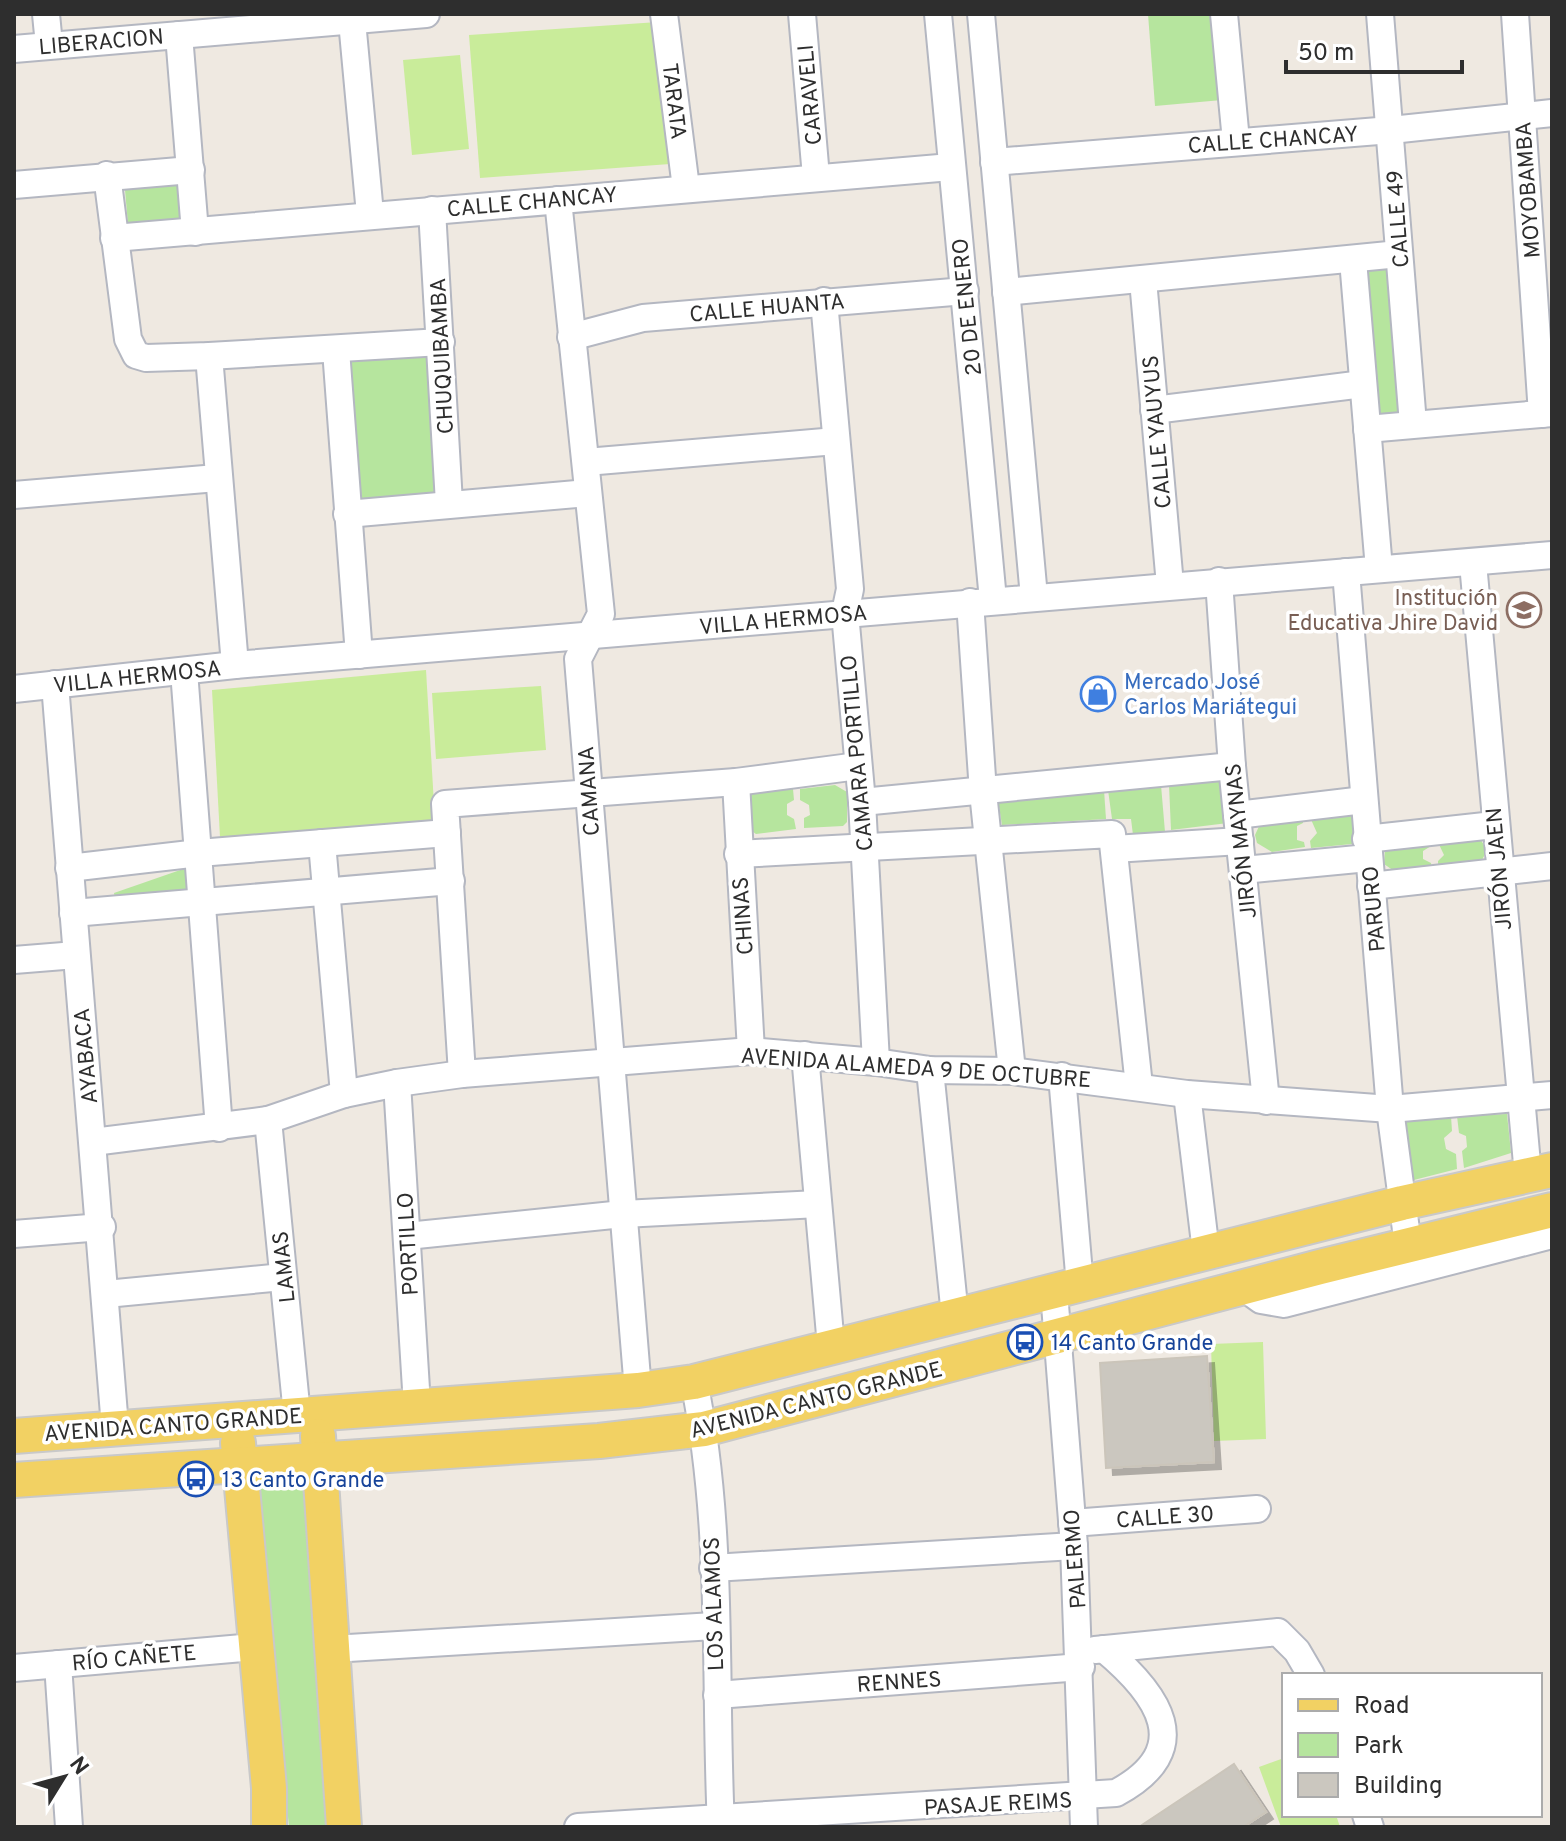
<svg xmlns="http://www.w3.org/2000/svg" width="1566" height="1841" viewBox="0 0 1566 1841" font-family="Overpass,sans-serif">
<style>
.green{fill:#b6e59e}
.pitch{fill:#c9ec9a}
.building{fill:#cbc7bf;stroke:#cbc5ba;stroke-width:2;filter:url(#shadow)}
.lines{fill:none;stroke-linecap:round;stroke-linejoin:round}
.minor-casing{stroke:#b4b7c1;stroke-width:30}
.major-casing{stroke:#c9c9c9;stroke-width:38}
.minor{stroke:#fff;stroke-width:26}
.major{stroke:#f2d163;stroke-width:34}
.labels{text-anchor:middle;stroke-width:7;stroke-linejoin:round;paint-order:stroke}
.street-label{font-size:22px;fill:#2e2e2e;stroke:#fff}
.education-label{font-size:22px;fill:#785e54;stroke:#fff;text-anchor:end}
.shop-label{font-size:22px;fill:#366cbe;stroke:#fff;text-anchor:start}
.transit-label{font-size:22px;fill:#164399;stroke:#fff;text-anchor:start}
</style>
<defs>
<filter id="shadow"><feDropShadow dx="7" dy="7" stdDeviation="0" flood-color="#0004"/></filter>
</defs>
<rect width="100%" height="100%" fill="#efe9e1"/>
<!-- green -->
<g class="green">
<path d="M1148 14H1217L1222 100 1155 106Z"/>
<path d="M185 180 184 221 128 224 125 190 129 185Z"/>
<path d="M1396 263 1408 412 1376 414 1364 266Z"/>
<path d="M434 351 443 495 353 505 343 356Z"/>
<path d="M1218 780 1223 781 1228 823 1171 830 1169 785Z"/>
<path d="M835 785 847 792V822L843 826 804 828V818L810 815 809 805 800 800V789Z"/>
<path d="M1161 785 1165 832 1133 835 1131 819H1112L1108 790Z"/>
<path d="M793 789 794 800 787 804V815L794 819 796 829 756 834 749 829 746 797 759 790Z"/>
<path d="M1104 790 1106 819 1002 825 998 801Z"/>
<path d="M1348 813 1354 815 1357 839 1352 844 1311 848 1310 841 1317 833 1309 815Z"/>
<path d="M1303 817V823L1297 826V840L1304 842 1305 847 1272 852 1257 843 1255 835 1261 822Z"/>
<path d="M1479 837 1487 850 1481 862 1438 870V861L1444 855 1436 838Z"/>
<path d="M1431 838V846L1423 851V859L1431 863 1432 869 1397 873 1384 864 1385 849Z"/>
<path d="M186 868 191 891 115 898 114 893Z"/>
<path d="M1507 1114 1511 1153 1464 1168 1462 1151 1467 1147 1466 1136 1459 1133 1457 1116Z"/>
<path d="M1451 1116 1452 1131 1444 1138 1446 1149 1456 1154 1457 1169 1410 1181 1403 1121Z"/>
<path d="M303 1467 328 1827H289L255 1471Z"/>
</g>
<!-- pitch -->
<g class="pitch">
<path d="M658 22 670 164 480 178 469 35Z"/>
<path d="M460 55 469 149 412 155 403 60Z"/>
<path d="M426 670 435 821 220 837 212 690Z"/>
<path d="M541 686 546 750 436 759 432 693Z"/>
<path d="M1263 1342 1266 1439 1214 1441 1211 1344Z"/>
<path d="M1284 1758V1815H1336L1340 1827H1281L1259 1767Z"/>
</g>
<!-- building -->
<g class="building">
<path d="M1207 1356 1214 1462 1106 1468 1100 1363Z"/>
<path d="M1234 1764 1266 1812 1243 1827H1139Z"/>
</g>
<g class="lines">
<!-- minor casing -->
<g class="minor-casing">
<g id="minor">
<path d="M46 14 49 45"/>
<path d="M664 14 686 188"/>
<path d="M802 14 816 177"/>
<path d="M938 14 993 600"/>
<path d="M981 14 1034 597"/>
<path d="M1224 14 1236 141"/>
<path d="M1380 14 1413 424"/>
<path d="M1515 14 1542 414"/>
<path d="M352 21 370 214"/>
<path d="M179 35 195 232"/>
<path d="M14 49 426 14"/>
<path d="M994 162 1391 130 1552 113"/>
<path d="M107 175 128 339 136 355 146 358 209 356 441 342"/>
<path d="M14 185 191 170"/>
<path d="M558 200 601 614 578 659 638 1390"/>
<path d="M432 210 449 503"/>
<path d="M114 238 951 167"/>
<path d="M1353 260 1379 569"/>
<path d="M1143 280 1170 585"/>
<path d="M1006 292 1399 254"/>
<path d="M824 301 850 589 845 613 862 802 876 1062"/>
<path d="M571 337 643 318 965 291"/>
<path d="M336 350 359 655"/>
<path d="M209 356 235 665"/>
<path d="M1154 410 1363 384"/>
<path d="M1367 429 1552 413"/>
<path d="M586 462 836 441"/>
<path d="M14 495 217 478"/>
<path d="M347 514 588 493"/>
<path d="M1473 563 1528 1175"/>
<path d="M1346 572 1390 1109 1408 1245"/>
<path d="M1219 581 1232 766 1266 1101"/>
<path d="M970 602 983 792 1012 1071"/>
<path d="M184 671 219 1128"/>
<path d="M55 684 115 1427"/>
<path d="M14 689 235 665 1552 555"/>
<path d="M736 782 751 1051"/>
<path d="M862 802 1232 766"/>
<path d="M1237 815 1364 800"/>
<path d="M1366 839 1494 825"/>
<path d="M322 843 344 1094"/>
<path d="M1114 849 1240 841"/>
<path d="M738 854 1112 834 1139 1086"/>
<path d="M69 868 199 853 447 833"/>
<path d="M1243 870 1368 858"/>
<path d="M1371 886 1552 866"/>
<path d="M73 913 451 881"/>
<path d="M14 960 76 955"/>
<path d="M805 1055 831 1346"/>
<path d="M930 1070 955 1316"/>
<path d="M462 1074 445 804 736 782 858 766"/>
<path d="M1062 1076 1080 1285"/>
<path d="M397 1083 417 1405"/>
<path d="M1187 1094 1206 1252"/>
<path d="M268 1120 297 1415"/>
<path d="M93 1142 268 1120 344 1094 397 1083 462 1074 751 1051 876 1062 930 1070 1012 1071 1187 1094 1390 1109 1552 1095"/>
<path d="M14 1234 102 1227"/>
<path d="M407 1236 623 1214 818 1204"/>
<path d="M1243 1287 1261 1300 1284 1304 1552 1235"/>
<path d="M1054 1292 1074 1546 1084 1827"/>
<path d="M106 1294 283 1277"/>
<path d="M694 1382C724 1526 714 1680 721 1827"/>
<path d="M1072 1523 1257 1509"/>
<path d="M713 1568 1074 1546"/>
<path d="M332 1649 714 1626"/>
<path d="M1095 1650 1278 1632 1297 1651 1311 1675"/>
<path d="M58 1664 69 1827"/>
<path d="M14 1668 254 1647"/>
<path d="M717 1695 1081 1667"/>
<path d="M1366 1815 1370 1827"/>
<path d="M578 1827 1116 1793C1198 1749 1158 1694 1104 1649"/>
</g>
</g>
<!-- major casing -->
<g class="major-casing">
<g id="major">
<path d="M14 1436 638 1390 694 1382 1402 1203 1552 1170"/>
<path d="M318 1436 344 1827"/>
<path d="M238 1443 269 1788V1827"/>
<path d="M14 1480 599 1441 704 1429 1320 1267 1552 1210"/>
</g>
</g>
<!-- minor -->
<use href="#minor" class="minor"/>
<!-- major -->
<use href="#major" class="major"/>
</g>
<!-- icons -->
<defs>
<g id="school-ring" transform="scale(1.8)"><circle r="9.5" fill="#fff" stroke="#8d6e63" stroke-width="1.5"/><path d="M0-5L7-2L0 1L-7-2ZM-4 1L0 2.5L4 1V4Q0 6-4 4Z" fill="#8d6e63"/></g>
<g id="shop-ring" transform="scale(1.8)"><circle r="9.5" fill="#fff" stroke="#3f7fe0" stroke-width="1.5"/><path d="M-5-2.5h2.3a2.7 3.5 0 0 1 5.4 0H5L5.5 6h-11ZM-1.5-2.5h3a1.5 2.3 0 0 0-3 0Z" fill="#3f7fe0"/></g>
<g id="bus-ring" transform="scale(1.8)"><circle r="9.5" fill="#fff" stroke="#1a4fb4" stroke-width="1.5"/><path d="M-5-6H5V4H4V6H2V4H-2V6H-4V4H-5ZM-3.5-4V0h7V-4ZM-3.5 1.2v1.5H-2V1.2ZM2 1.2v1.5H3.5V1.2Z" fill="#1a4fb4"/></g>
</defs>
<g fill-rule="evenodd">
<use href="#school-ring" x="1524" y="610"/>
<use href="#shop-ring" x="1098" y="694"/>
<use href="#bus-ring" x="1025" y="1342"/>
<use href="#bus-ring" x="196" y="1479"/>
</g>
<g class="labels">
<!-- street labels -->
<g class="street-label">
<text transform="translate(101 41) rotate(-5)" y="8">LIBERACION</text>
<text transform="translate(809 95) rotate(-95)" y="8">CARAVELI</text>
<text transform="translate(675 101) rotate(83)" y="8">TARATA</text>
<text transform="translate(1273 139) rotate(-4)" y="8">CALLE CHANCAY</text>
<text transform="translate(1527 190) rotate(-94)" y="8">MOYOBAMBA</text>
<text transform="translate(532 201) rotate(-5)" y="8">CALLE CHANCAY</text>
<text transform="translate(1397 219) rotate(-94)" y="8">CALLE 49</text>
<text transform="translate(767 307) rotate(-5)" y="8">CALLE HUANTA</text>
<text transform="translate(966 307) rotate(-96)" y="8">20 DE ENERO</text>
<text transform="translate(441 356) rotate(-93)" y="8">CHUQUIBAMBA</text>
<text transform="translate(1156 432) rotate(-95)" y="8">CALLE YAUYUS</text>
<text transform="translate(783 619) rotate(-5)" y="8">VILLA HERMOSA</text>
<text transform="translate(137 676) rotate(-6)" y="8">VILLA HERMOSA</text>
<text transform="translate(856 753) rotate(-95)" y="8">CAMARA PORTILLO</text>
<text transform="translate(588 791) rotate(-94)" y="8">CAMANA</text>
<text transform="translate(1240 841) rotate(-96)" y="8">JIRÓN MAYNAS</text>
<text transform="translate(1498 869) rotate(-95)" y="8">JIRÓN JAEN</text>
<text transform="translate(1373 909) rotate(-95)" y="8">PARURO</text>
<text transform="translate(742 916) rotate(-94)" y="8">CHINAS</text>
<text transform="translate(85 1056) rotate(-95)" y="8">AYABACA</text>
<text transform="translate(916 1067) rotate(4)" y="8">AVENIDA ALAMEDA 9 DE OCTUBRE</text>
<text transform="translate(407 1244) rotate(-93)" y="8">PORTILLO</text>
<text transform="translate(283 1267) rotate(-96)" y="8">LAMAS</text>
<text transform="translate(816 1399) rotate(-14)" y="8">AVENIDA CANTO GRANDE</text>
<text transform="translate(173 1424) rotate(-4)" y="8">AVENIDA CANTO GRANDE</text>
<text transform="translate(1165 1516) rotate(-4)" y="8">CALLE 30</text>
<text transform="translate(1074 1559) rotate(-94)" y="8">PALERMO</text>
<text transform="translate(713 1604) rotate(-92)" y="8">LOS ALAMOS</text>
<text transform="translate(134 1657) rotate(-5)" y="8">RÍO CAÑETE</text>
<text transform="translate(899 1681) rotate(-4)" y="8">RENNES</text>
<text transform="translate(998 1803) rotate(-3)" y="8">PASAJE REIMS</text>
</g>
<!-- education labels -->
<g class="education-label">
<text x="1498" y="605">Institución<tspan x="1498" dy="25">Educativa Jhire David</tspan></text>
</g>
<!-- shop labels -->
<g class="shop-label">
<text x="1124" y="689">Mercado José<tspan x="1124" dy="25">Carlos Mariátegui</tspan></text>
</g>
<!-- transit labels -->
<g class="transit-label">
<text x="1051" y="1350">14 Canto Grande</text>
<text x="222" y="1487">13 Canto Grande</text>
</g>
</g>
<!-- border -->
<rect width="1566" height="1841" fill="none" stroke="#2e2e2e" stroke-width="32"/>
<!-- legend -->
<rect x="1282" y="1673" width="260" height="144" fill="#ffffff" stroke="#ababab" stroke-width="2"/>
<rect x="1298" y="1699" width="40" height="12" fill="#f2d163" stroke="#ababab" stroke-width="2"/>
<text x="1354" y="1713" font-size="24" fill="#2e2e2e">Road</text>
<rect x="1298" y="1733" width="40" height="24" fill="#b6e59e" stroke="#ababab" stroke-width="2"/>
<text x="1354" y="1753" font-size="24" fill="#2e2e2e">Park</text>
<rect x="1298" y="1773" width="40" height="24" fill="#cbc7bf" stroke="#ababab" stroke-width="2"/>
<text x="1354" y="1793" font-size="24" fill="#2e2e2e">Building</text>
<!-- north arrow -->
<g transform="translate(64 1777) rotate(53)" stroke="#ffffff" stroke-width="6" paint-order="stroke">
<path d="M0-6L14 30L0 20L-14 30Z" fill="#2e2e2e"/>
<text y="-12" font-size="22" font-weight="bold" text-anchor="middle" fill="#2e2e2e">N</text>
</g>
<!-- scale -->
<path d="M1286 60v12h176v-12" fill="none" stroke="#2e2e2e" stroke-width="4"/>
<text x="1298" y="60" font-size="24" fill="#2e2e2e" stroke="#ffffff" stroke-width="6" paint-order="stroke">50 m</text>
</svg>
